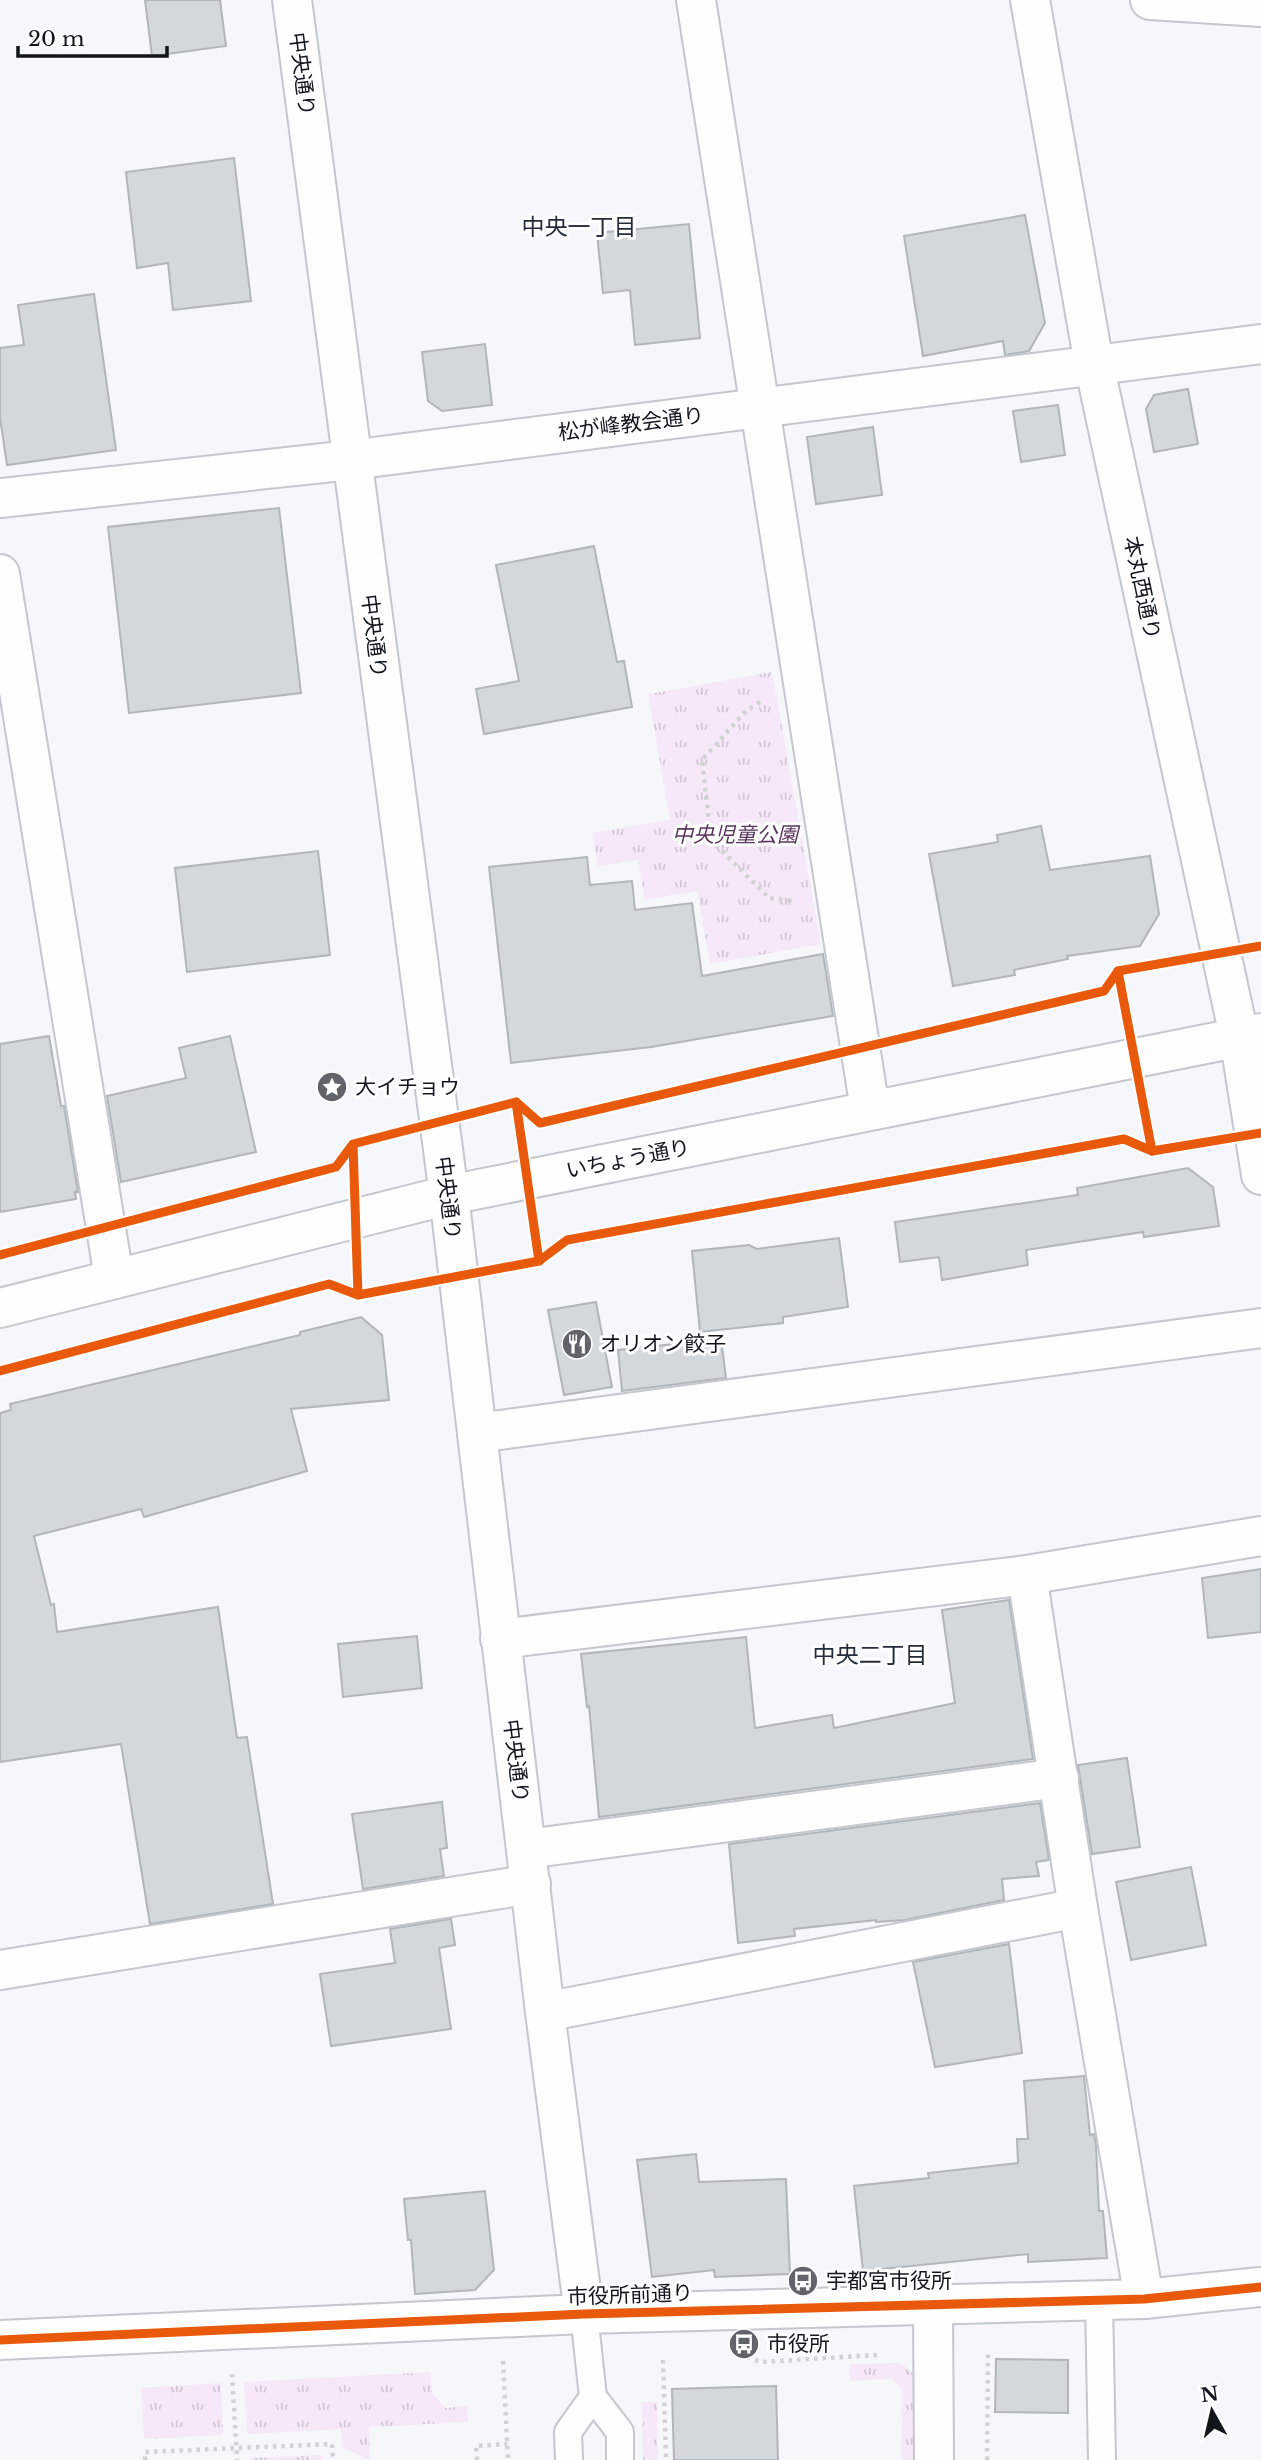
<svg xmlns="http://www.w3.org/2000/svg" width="1261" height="2460" viewBox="0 0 1261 2460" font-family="'Libre Baskerville','Noto Sans JP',serif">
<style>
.grass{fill:url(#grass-tufts)}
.building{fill:#d3d8dc;stroke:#b1b6b9;stroke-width:2}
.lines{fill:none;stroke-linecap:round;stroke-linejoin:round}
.service-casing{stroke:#c4c7cc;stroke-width:30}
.minor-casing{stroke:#c4c7cc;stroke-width:42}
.tertiary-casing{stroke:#c4c7cc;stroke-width:42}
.path{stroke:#d1d2d4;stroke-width:4.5;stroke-dasharray:3.5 5;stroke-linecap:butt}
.service{stroke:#fefefe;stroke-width:26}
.minor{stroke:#fefefe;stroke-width:38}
.tertiary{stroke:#fefefe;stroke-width:38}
.cycleway-casing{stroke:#fff;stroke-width:13}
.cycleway{stroke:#e8590c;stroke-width:9}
.labels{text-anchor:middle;stroke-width:6;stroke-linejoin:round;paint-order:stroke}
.street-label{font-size:21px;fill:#11151c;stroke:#fff}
.park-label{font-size:21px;font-style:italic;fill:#5b355f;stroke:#fff}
.poi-label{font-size:21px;fill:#11151c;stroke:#fff;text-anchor:start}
.neighbourhood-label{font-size:23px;fill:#232c3b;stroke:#fff}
</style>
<defs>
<pattern id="grass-tufts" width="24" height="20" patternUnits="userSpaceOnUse" patternTransform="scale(1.75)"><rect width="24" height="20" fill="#f6e8f9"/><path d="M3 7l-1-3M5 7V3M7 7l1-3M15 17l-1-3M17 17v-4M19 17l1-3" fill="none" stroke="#d2c6d5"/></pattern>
</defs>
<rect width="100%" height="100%" fill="#f5f7fa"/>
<!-- grass -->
<g class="grass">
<path d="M772 672 821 944 710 964 697 891 645 900 638 860 598 866 592 833 670 820 648 694Z"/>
<path d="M901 2363 918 2378 917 2460H901L902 2389 892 2379 850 2381 849 2364Z"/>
<path d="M431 2372 432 2393 445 2408 467 2406 468 2422 369 2427 370 2460 342 2447 341 2429 247 2434 244 2382Z"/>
<path d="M221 2383 223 2435 144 2439 141 2388Z"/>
<path d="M642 2402H657L658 2460H643Z"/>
<path d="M323 2455V2460H250V2458Z"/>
</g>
<!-- building -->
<g class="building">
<path d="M145 0H220L226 46 152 56Z"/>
<path d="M234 158 251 301 173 310 168 263 137 268 126 172Z"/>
<path d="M1025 215 1045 323 1029 351 1005 355 1003 341 923 356 904 236Z"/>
<path d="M689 224 700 338 635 345 630 290 603 293 597 233Z"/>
<path d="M94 294 116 450 7 465 0 418V348L24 345 18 305Z"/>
<path d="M485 344 492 405 442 411 428 401 422 352Z"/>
<path d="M1188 389 1198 444 1154 452 1146 409 1154 395Z"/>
<path d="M1058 405 1065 455 1021 462 1013 411Z"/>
<path d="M873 427 882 495 816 504 807 437Z"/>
<path d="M279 508 301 693 129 713 108 527Z"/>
<path d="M594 546 617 662 624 661 632 707 484 734 476 689 519 681 496 565Z"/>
<path d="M1041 826 1050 870 1150 856 1159 914 1140 946 1067 956 1068 959 1014 970 1015 975 953 986 929 854 998 842 997 835Z"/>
<path d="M318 851 330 955 187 972 175 868Z"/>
<path d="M587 857 590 885 632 881 635 910 692 903 702 976 823 954 833 1016 651 1047 511 1063 489 867Z"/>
<path d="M49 1036 61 1106H64L78 1192H75L76 1199 0 1212V1044Z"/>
<path d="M230 1036 256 1152 121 1182 107 1096 186 1078 179 1048Z"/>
<path d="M1188 1168 1213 1187 1219 1226 1144 1237 1143 1232 1026 1250 1028 1265 942 1280 939 1257 900 1262 895 1222 1078 1195 1077 1188Z"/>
<path d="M839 1238 848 1307 783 1317V1323L700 1332 692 1251 749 1245 757 1249Z"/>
<path d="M596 1302 612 1387 564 1395 548 1310Z"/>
<path d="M361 1317 382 1335 389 1400 291 1409 307 1471 144 1517 141 1509 34 1536 51 1605 54 1604 57 1632 218 1607 237 1738 247 1737 273 1904 150 1924 121 1744 0 1762V1413L11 1410 10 1404 300 1335V1332Z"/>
<path d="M721 1339 726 1378 622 1391 618 1350Z"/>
<path d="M1261 1569V1632L1208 1638 1202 1578Z"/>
<path d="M1009 1600 1033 1759 599 1817 589 1706 587 1707 581 1654 746 1637 755 1728 832 1715 834 1728 955 1703 942 1610Z"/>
<path d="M417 1636 422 1688 343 1697 338 1644Z"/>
<path d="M1127 1758 1140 1847 1092 1854 1078 1765Z"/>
<path d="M442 1802 447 1848 440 1849 444 1876 363 1889 352 1814Z"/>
<path d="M1040 1803 1049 1860 1036 1862 1039 1876 1002 1879 1004 1900 905 1920 876 1922V1920L794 1929 795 1936 738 1943 729 1844Z"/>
<path d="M1191 1867 1206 1945 1131 1960 1116 1882Z"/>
<path d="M451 1919 455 1945 439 1948 451 2029 331 2046 320 1974 395 1963 390 1929Z"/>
<path d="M1009 1944 1022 2053 935 2067 913 1962Z"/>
<path d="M1084 2076 1090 2135 1094 2134 1096 2145 1099 2211H1103L1107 2258 1028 2262V2254L863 2271 854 2186 929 2178 928 2173 1018 2163 1017 2139H1028L1024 2081Z"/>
<path d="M696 2154 699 2182 786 2179 790 2274 715 2277 714 2270 652 2277 637 2160Z"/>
<path d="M485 2191 494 2270 475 2290 415 2294 411 2240H408L404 2199Z"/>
<path d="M996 2359 1068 2360V2413L995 2412Z"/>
<path d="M776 2386 778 2460H674L672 2389Z"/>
</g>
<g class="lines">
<!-- service casing -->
<g class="service-casing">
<g id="service">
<path d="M1099 2301 1102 2460"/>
<path d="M593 2397 620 2432V2460"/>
<path d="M569 2460 568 2432 593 2397 584 2314"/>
</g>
</g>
<!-- minor casing -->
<g class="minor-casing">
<g id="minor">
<path d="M696 0 870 1110"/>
<path d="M1150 0 1261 7"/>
<path d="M0 574 114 1278"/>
<path d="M477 1433 1261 1328"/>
<path d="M1027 1575 1078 1908 1144 2299"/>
<path d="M500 1639 1027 1575 1261 1536"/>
<path d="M527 1849 1059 1778"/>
<path d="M0 1970 531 1884"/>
<path d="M545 2012 1078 1908"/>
</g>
</g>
<!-- tertiary casing -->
<g class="tertiary-casing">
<g id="tertiary">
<path d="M292 0 449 1195 545 2012 584 2314"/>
<path d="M1030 0 1094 364 1239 1036 1261 1175"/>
<path d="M0 498 351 460 1261 344"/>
<path d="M0 1308 449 1195 1261 1033"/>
<path d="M933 2306 934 2460"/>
<path d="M0 2340 584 2314 1144 2299 1261 2287"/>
</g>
</g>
<!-- path -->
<g class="path">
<path d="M760 702 746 711 702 760 711 840 769 898 792 901"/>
<path d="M747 2357 761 2362 878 2355"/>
<path d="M663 2360 666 2460"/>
<path d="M503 2361 508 2460"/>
<path d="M232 2374 237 2460"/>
<path d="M145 2460V2452L332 2444 333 2460"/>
<path d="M477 2460 476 2446 507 2444"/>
<path d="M987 2460 988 2350"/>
</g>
<!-- service -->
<use href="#service" class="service"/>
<!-- minor -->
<use href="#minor" class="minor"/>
<!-- tertiary -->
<use href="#tertiary" class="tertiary"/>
<!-- cycleway casing -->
<g class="cycleway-casing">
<g id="cycleway">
<path d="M1118 971 1152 1151 1261 1133"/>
<path d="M516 1102 540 1123 1104 991 1118 971 1261 946"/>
<path d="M0 1255 336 1167 353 1144 516 1102 539 1261 358 1295 353 1144"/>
<path d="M539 1261 567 1240 1124 1139 1152 1151"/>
<path d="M0 1371 329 1284 358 1295"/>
<path d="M0 2340 584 2314 1144 2299 1261 2287"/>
</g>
</g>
<!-- cycleway -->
<use href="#cycleway" class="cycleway"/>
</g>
<!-- icons -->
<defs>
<g id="sight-disc" transform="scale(1.575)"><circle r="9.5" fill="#61646a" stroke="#fff"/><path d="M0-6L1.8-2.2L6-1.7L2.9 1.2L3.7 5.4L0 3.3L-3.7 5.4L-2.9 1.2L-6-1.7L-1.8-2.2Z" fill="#fff"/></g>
<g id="restaurant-disc" transform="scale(1.575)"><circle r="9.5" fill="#61646a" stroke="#fff"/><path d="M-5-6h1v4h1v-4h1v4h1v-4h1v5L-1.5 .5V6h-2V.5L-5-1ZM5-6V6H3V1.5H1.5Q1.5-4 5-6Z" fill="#fff"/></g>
<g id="bus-disc" transform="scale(1.575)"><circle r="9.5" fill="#61646a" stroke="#fff"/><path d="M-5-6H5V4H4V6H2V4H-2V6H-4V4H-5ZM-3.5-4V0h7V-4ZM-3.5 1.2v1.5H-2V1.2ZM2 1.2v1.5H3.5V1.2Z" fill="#fff"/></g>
</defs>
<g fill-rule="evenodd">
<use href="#sight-disc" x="332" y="1087"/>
<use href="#restaurant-disc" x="577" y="1344"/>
<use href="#bus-disc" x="803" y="2281"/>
<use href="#bus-disc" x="744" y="2344"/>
</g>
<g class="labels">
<!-- street labels -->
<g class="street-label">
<text transform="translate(302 74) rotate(83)" y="7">中央通り</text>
<text transform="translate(631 424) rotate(-7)" y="7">松が峰教会通り</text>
<text transform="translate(1142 588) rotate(78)" y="7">本丸西通り</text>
<text transform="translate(374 636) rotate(83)" y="7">中央通り</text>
<text transform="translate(628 1159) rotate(-11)" y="7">いちょう通り</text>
<text transform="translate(448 1198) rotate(83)" y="7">中央通り</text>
<text transform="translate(516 1761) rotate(83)" y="7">中央通り</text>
<text transform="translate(630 2295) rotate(-2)" y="7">市役所前通り</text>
</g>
<!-- park labels -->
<g class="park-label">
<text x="735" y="842">中央児童公園</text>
</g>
<!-- poi labels -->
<g class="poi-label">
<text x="355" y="1094">大イチョウ</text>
<text x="600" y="1351">オリオン餃子</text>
<text x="826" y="2288">宇都宮市役所</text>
<text x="767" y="2351">市役所</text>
</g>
<!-- neighbourhood labels -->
<g class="neighbourhood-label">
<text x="579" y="235">中央一丁目</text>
<text x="870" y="1663">中央二丁目</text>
</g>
</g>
<!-- north arrow -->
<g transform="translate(1212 2411) rotate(352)" stroke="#ffffff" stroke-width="5" paint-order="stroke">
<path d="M0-5L12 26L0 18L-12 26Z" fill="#11151c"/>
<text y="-10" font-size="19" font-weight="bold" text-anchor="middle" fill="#11151c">N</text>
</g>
<!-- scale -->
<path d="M18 46v10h149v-10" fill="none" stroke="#11151c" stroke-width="3.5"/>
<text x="28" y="46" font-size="21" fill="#11151c" stroke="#ffffff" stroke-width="5" paint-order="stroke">20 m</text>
</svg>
